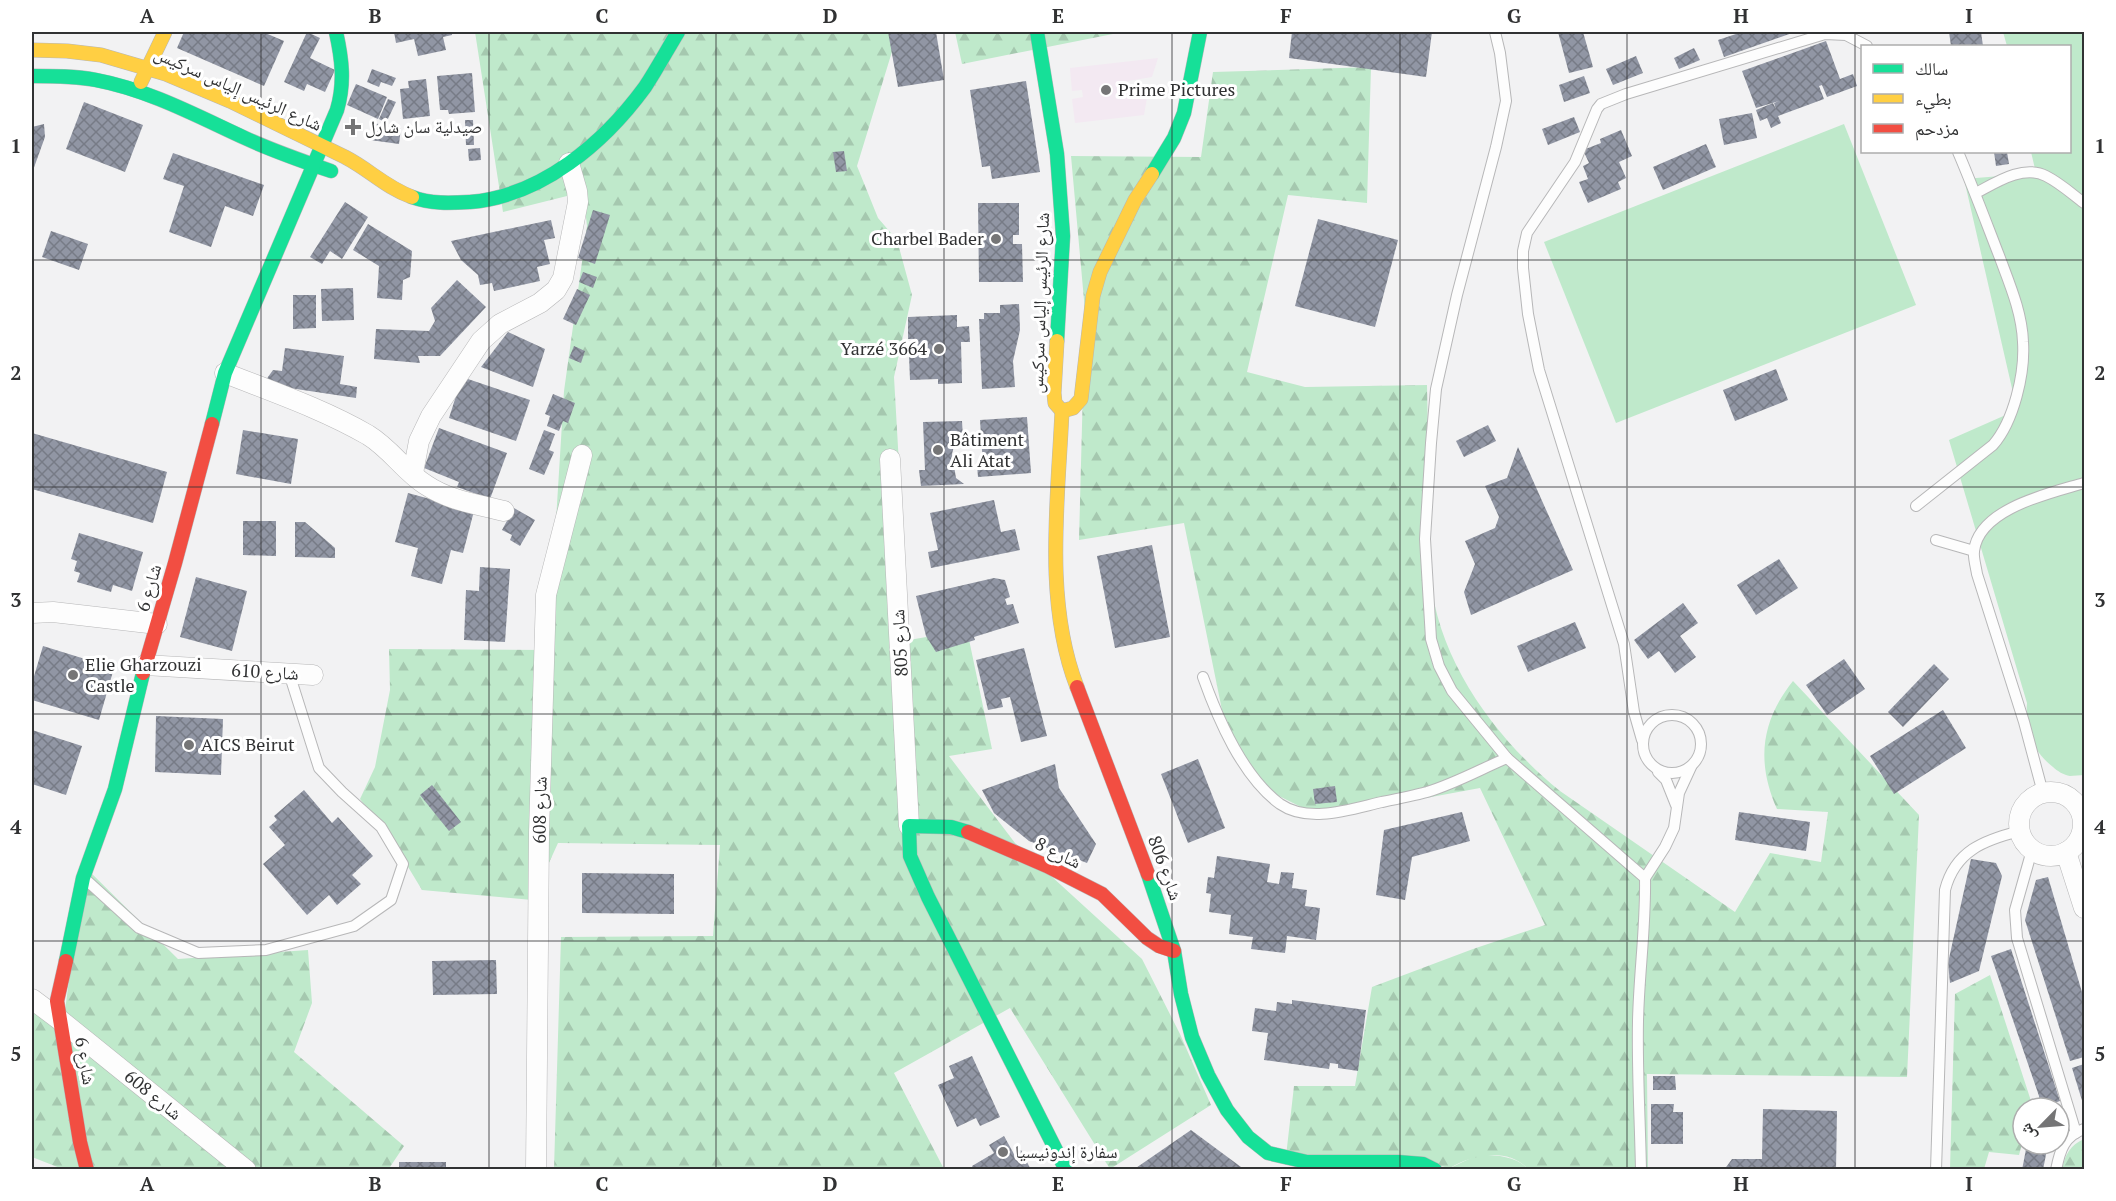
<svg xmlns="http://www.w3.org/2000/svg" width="2116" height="1201" viewBox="0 0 2116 1201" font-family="'PT Serif','Noto Naskh Arabic',serif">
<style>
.commercial{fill:#f3e9f2}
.green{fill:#bfe9cb}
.forest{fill:url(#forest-firs)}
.building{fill:url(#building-cross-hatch)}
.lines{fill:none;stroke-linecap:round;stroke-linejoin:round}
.lane-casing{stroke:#b7b7b8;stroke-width:12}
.street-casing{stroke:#b7b7b8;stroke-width:21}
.fast-casing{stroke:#b7b7b8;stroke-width:15}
.slow-casing{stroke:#b7b7b8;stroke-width:15}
.jam-casing{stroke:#b7b7b8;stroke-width:15}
.lane{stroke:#fdfdfd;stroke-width:10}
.street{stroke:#fdfdfd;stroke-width:20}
.fast{stroke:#16e098;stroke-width:14}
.slow{stroke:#ffcf43;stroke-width:14}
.jam{stroke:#f24e42;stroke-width:14}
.grid{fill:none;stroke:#313233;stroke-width:1.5;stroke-opacity:0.55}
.poi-dot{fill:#757576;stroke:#fff;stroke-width:2}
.labels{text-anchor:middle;stroke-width:6;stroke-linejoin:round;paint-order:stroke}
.street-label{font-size:18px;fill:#313233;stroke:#fff}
.poi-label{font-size:18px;fill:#313233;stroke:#fff;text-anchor:start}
.neatline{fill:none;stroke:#313233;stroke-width:2}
.grid-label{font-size:20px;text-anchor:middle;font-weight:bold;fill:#313233}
</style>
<defs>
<pattern id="forest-firs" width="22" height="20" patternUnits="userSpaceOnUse" patternTransform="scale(1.5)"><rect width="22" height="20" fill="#bfe9cb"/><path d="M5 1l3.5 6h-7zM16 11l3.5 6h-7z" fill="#a5c8af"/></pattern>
<pattern id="building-cross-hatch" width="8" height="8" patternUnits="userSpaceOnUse" patternTransform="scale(1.5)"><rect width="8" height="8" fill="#9196a4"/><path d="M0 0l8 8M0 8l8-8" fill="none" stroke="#777b86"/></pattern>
</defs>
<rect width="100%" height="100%" fill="#f2f2f3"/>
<!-- commercial -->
<path class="commercial" d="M1158 58 1152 77 1128 81 1130 95 1147 98 1144 115 1075 123 1072 99 1083 97 1082 90 1072 91 1070 68Z"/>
<!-- green -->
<g class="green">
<path d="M2003 32H2084V775C2080 775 2074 776 2070 776 2064 775 2057 771 2053 767 2032 751 2025 728 2027 703L1949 440 2017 410 1964 179 2036 173 2031 152H2070V46H2007Z"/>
<path d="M1844 124 1916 305 1616 423 1544 242Z"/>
<path d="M1482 1155C1499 1155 1517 1157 1528 1169L1450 1168 1471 1158Z"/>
</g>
<!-- forest -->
<g class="forest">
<path d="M475 32H898L857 166 878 218 897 240 912 295 894 377 909 640 967 630 992 749 949 756 1015 843 1142 959 1180 1034 1211 1105 1110 1169 1010 1008 894 1073 944 1169H554L561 937 713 936 720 845 558 843 532 900 422 890 393 842 360 799 375 767 390 690 389 649 548 650 564 391 587 226 583 192 503 212Z"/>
<path d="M955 32H1123L962 64Z"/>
<path d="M1371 67 1367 203 1288 195 1247 372 1305 387 1427 385C1428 427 1428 470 1429 513 1429 534 1428 556 1430 577 1439 663 1496 739 1560 791L1735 912 1770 853 1821 862 1828 812 1777 809C1756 762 1761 721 1793 681L1919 815 1907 1077 1647 1074 1648 1169H1528C1508 1147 1473 1154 1450 1168L1440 1166 1285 1165 1294 1086H1355L1372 987 1473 949 1545 925 1480 788 1350 812 1317 811 1301 807 1271 792 1258 780 1224 720 1184 523 1079 540 1085 311 1071 156 1201 157 1213 72Z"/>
<path d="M84 866 178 959 308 950 312 1003 294 1052 404 1146 388 1170H65L32 1157V1007L63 1026Z"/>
<path d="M1990 975 2031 1101 2030 1108H2023V1140L2019 1155 1989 1152 1984 1169H1950L1955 994Z"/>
<path d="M2084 1139V1169H2062C2065 1155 2070 1145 2084 1139Z"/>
</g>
<!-- building -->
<g class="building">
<path d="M184 32H263L284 41 264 86 177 48Z"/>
<path d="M307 32 320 38 310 58 335 70 325 92 307 84 304 91 284 82Z"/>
<path d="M394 32H452V35L443 37 446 50 418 56 414 39 396 43Z"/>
<path d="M888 32H936L944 80 898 87Z"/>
<path d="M1292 32H1432L1426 77 1289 58Z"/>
<path d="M1558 32H1583L1593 67 1569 73Z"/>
<path d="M1742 32H1795L1724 57 1718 40Z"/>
<path d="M1949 32H1981L1983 46H1951Z"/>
<path d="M1826 41 1840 79 1853 74 1857 86 1827 97 1822 85 1819 86 1824 99 1778 116 1781 123 1771 128 1767 118 1760 121 1756 110 1773 103 1776 109 1774 103 1779 101 1756 108 1742 71Z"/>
<path d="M1694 48 1700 60 1679 69 1674 58Z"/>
<path d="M1636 56 1643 73 1613 85 1606 69Z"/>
<path d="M372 69 396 78 392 86 381 82 379 87 367 82Z"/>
<path d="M472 73 475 112 449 114 448 110H440L437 76Z"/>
<path d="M1584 76 1590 93 1564 102 1559 85Z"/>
<path d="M426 79 430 116 403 119 400 89 409 88 408 81Z"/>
<path d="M1026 81 1040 172 992 179 990 166 982 167 970 90Z"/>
<path d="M356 84 387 97 378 119 347 105Z"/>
<path d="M388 99 396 102 386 123 379 119Z"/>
<path d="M84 102 143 125 125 172 66 149Z"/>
<path d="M1752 113 1757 138 1724 145 1719 119Z"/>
<path d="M1574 117 1580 132 1548 145 1542 129Z"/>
<path d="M465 120H473L474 145H466Z"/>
<path d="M373 123 401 128 399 144 370 140Z"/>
<path d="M44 124 45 137 32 173V127Z"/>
<path d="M1621 130 1632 156 1619 162 1626 178 1618 182 1621 189 1588 203 1579 182 1588 179 1583 166 1589 163 1583 150 1601 143 1600 139Z"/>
<path d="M1706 144 1716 167 1663 190 1653 167Z"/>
<path d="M480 148 481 160 469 161 468 149Z"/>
<path d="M844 151 847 171 836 172 833 152Z"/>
<path d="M1994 152H2007L2009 164 1996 166Z"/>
<path d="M173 153 264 185 253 216 225 206 211 247 169 232 184 186 163 179Z"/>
<path d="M345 202 368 217 342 259 330 251 322 264 310 257Z"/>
<path d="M978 203H1019V235H1013V244H1022L1023 282H979Z"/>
<path d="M593 210 610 215 595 264 578 258Z"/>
<path d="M1318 219 1398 240 1375 327 1295 306Z"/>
<path d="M551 220 555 238 544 240 550 264 537 267 540 281 494 291 492 283 480 285 478 275 461 260 451 241Z"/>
<path d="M368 224 412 251 410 277 403 280 402 300 377 298 379 266 353 250Z"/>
<path d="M51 231 88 244 79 270 42 257Z"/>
<path d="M583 272 597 277 593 288 579 282Z"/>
<path d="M457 280 486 307 440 356H418L420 363 374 359 376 329 429 331 435 321 431 308Z"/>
<path d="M353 288 354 320 322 321 321 289Z"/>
<path d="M577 289 590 295 576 325 563 319Z"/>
<path d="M293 295H316V328L293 329Z"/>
<path d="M1019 304 1020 330 1013 361 1015 387 982 389 979 319H984V313H1000V305Z"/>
<path d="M957 315V327L969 326 970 342H961L962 383 938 384V379L910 380 909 356 918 355 917 339H908V317Z"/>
<path d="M508 332 545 349 533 387 481 367Z"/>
<path d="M574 346 585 351 581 363 569 358Z"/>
<path d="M285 348 344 356 340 384 357 387 356 398 263 384 273 370 282 371Z"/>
<path d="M1776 369 1788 400 1735 421 1723 390Z"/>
<path d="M462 377 530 400 516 441 449 418Z"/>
<path d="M553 394 575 403 568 423 563 421 559 431 547 426 550 416 545 414Z"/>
<path d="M1027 417 1031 473 978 477 977 465H983L980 420Z"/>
<path d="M962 421 963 438 954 446 952 454 956 478 964 484 921 486 919 470H925L923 422Z"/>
<path d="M1488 425 1496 441 1464 457 1456 441Z"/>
<path d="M439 428 507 453 490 499 457 487 459 482 424 468Z"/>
<path d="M243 430 298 439 291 484 236 474Z"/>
<path d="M544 430 555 434 549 450 554 452 544 475 529 469Z"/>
<path d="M32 433 167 472 153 523 32 489Z"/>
<path d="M1518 447 1573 570 1471 615 1464 592 1475 564 1465 541 1495 528 1499 517 1485 486 1507 478Z"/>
<path d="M408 493 474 511 463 553 451 550 442 584 411 576 418 548 395 542Z"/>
<path d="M994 500 1001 532 1015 529 1020 550 931 568 928 552 938 550 930 513Z"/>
<path d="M514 508 535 520 520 546 510 540 512 535 502 530Z"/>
<path d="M243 521H276V556L243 555Z"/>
<path d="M295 522H305L335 548V558L295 557Z"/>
<path d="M79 533 143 552 132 591 113 585 111 592 77 582 80 573 74 571 77 561 71 559Z"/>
<path d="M1152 545 1170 637 1115 648 1097 556Z"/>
<path d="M1779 559 1798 588 1756 615 1737 585Z"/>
<path d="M480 567 510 569 505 642 464 640 466 590 479 591Z"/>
<path d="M196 577 247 591 232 651 180 637Z"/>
<path d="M994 578 1005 580 1010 597 1005 599 1007 605 1013 604 1019 623 974 637 975 640 936 652 926 636 916 596Z"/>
<path d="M1683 603 1698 623 1680 636 1696 657 1675 673 1659 651 1648 659 1634 640Z"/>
<path d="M1575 622 1586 648 1528 672 1517 646Z"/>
<path d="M43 646 114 668 99 720 32 700V683Z"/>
<path d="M1024 648 1047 736 1021 742 1010 697 1001 699 1003 707 988 710 976 660Z"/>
<path d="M1844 659 1865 689 1827 715 1806 685Z"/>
<path d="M1934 664 1949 679 1903 727 1888 712Z"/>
<path d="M1943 710 1966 748 1894 794 1870 756Z"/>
<path d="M156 716 223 719 221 775 155 772Z"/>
<path d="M32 730 82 746 66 795 32 784Z"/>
<path d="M1198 759 1225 828 1188 843 1161 774Z"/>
<path d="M1055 764 1059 788 1096 844 1087 863 1029 841 994 813 982 790Z"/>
<path d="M432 785 461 822 449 831 420 795Z"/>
<path d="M1335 786 1337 802 1315 804 1313 789Z"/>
<path d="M304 790 332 823 338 817 373 856 352 875 361 884 337 905 329 895 307 915 263 864 285 845 269 827 277 820 274 816Z"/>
<path d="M1462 812 1470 841 1412 857 1405 900 1376 895 1384 830Z"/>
<path d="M1739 812 1810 822 1806 851 1735 840Z"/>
<path d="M1217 856 1270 864 1267 882 1279 884 1281 872 1294 873 1292 888 1307 890 1305 906 1320 908 1316 940 1287 936 1285 953 1251 949 1253 937 1229 934 1231 915 1209 912 1211 894 1206 893 1208 877 1214 878Z"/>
<path d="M1971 859 1996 863 2002 876 1979 971 1950 983 1948 963Z"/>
<path d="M582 873 674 874V914L582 913Z"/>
<path d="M2048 877 2084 999V1057L2070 1061 2025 920 2036 880Z"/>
<path d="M2011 949 2060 1101 2040 1108 2039 1096 1991 956Z"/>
<path d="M496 960 497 994 433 995 432 961Z"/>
<path d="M1292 1000 1366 1010 1358 1071 1338 1068V1064L1330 1063 1329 1069 1264 1060 1268 1033 1252 1031 1255 1008 1276 1011 1277 1002 1292 1004Z"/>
<path d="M972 1056 1000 1117 980 1126 976 1118 957 1127 938 1085 954 1078 949 1066Z"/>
<path d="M2084 1064V1107L2072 1068Z"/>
<path d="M1653 1076H1675L1676 1090H1653Z"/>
<path d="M1651 1104H1674L1673 1112H1683V1144H1651Z"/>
<path d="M1763 1109 1837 1111 1836 1170H1724L1732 1159H1762Z"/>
<path d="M1191 1130 1241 1167 1239 1170H1133Z"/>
<path d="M1004 1136 1014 1154 1021 1150 1031 1170H974L972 1166 994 1153 989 1145Z"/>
<path d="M2027 1144H2048L2043 1170H2022Z"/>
<rect x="399" y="1162" width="47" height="8"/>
</g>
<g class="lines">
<!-- lane casing -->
<g class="lane-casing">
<g id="lane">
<path d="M1495 32 1500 53 1506 101 1496 147 1457 295 1436 389 1431 443 1425 539 1431 639 1439 666 1452 691 1507 758 1645 878C1646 926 1639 973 1638 1021 1637 1071 1640 1120 1641 1170"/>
<path d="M1976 193C1995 183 2023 164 2046 176 2060 183 2072 194 2084 203"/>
<path d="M1916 506 1993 445C2014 421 2025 373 2023 342 2022 313 2010 285 2000 258 1986 222 1973 187 1958 152"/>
<path d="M1936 540 1974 551"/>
<path d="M1203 677C1218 719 1242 776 1280 804 1309 824 1351 809 1382 802 1397 799 1412 796 1427 792 1454 784 1481 769 1507 758"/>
<circle cx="1672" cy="744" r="29"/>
<path d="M1642 740 1634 712 1624 644 1539 370 1528 314 1523 268V251L1527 233 1575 162 1597 109 1601 104 1626 94 1825 34 1846 35 1867 46"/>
<path d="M1658 772 1666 780 1676 805"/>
<path d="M2043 793 2024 722 1977 574C1976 567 1973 557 1974 551 1979 508 2051 493 2084 483"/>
<path d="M2032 850 2015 910 2017 938 2076 1133"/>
<path d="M84 878 139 928 198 953 266 950 354 926 391 900 403 864 381 827 342 792 319 768 289 673"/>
<path d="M1645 878 1665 847 1674 828 1679 793 1691 767"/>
<path d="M1936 1170 1945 890C1955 851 1984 840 2020 831"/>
<path d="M2056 1170C2060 1150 2064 1136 2084 1129"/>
</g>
</g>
<!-- street casing -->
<g class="street-casing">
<g id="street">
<path d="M225 373C273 392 323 409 368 435 391 449 405 472 426 485 450 501 477 504 504 511"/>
<path d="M890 459 909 826"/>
<path d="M413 473 419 441 431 416 481 341 500 324 540 303 556 290 563 278 578 202 577 191 569 163"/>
<path d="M32 613 53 612 157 624"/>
<path d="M145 665 313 675"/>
<circle cx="2051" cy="824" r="32"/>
<path d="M2066 852 2084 908"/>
<path d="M32 999 60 1020 246 1170"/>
<path d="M536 1170 539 833 546 595 582 455"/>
</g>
</g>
<!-- fast casing -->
<g class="fast-casing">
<g id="fast">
<path d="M1037 32 1057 154 1063 236 1057 341"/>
<path d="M32 76C54 76 75 76 96 80 149 90 197 116 245 138 273 151 302 161 331 171"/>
<path d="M1152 174 1174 138 1184 113 1200 32"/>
<path d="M412 197C431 204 450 203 470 202 542 196 604 143 645 87 657 69 667 50 678 32"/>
<path d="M212 424 225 373 337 110C345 83 342 59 336 32"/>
<path d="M968 832 951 827 909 826 910 856 928 897 1066 1170"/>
<path d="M1148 874 1174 951 1181 994 1192 1037 1208 1075 1227 1110 1248 1137 1268 1153 1307 1162H1398L1423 1164 1435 1170"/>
<path d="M66 961 83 878 115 789 143 673"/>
</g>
</g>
<!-- slow casing -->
<g class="slow-casing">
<g id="slow">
<path d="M32 50 67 51 101 55 166 74 230 101 345 157C370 170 385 187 412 197"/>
<path d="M141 82 165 32"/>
<path d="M1057 341 1054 393 1055 403 1062 411 1073 408 1081 399 1093 296 1100 272 1135 200 1152 174"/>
<path d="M1062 411C1058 501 1044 602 1077 687"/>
</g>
</g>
<!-- jam casing -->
<g class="jam-casing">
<g id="jam">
<path d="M143 673 175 563 212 424"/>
<path d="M1077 687 1148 874"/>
<path d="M968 832 1047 866 1102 894 1147 938 1159 946 1174 951"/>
<path d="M66 961 57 1001 80 1142 87 1170"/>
</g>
</g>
<!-- lane -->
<use href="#lane" class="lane"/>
<!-- street -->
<use href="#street" class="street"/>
<!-- fast -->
<use href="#fast" class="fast"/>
<!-- slow -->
<use href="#slow" class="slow"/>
<!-- jam -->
<use href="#jam" class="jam"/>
</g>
<!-- grid -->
<path class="grid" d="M261 32V1170M489 32V1170M716 32V1170M944 32V1170M1172 32V1170M1400 32V1170M1627 32V1170M1855 32V1170M32 260H2084M32 487H2084M32 714H2084M32 941H2084"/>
<!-- markers -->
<g class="poi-dot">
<circle cx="1106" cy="90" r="6"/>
<path d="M350 118h6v6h6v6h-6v6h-6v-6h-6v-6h6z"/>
<circle cx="996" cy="239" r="6"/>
<circle cx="939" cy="349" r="6"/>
<circle cx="938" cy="450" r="6"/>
<circle cx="73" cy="675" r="6"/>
<circle cx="189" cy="745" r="6"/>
<circle cx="1003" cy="1152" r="6"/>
</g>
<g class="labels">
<!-- street labels -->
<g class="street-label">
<text transform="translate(238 89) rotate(24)" y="6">شارع الرئيس إلياس سركيس</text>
<text transform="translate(1040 303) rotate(-88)" y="6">شارع الرئيس إلياس سركيس</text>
<text transform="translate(149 588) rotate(-74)" y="6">شارع 6</text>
<text transform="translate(900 643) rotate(-93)" y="6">شارع 805</text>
<text transform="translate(265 672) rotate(3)" y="6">شارع 610</text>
<text transform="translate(540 810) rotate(-89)" y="6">شارع 608</text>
<text transform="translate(1058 853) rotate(26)" y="6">شارع 8</text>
<text transform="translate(1165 868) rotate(70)" y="6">شارع 806</text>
<text transform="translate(85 1061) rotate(80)" y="6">شارع 6</text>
<text transform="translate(153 1095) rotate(39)" y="6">شارع 608</text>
</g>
<!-- poi labels -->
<g class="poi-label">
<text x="1118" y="96">Prime Pictures</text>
<text x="365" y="133">صيدلية سان شارل</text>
<text x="984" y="245" text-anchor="end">Charbel Bader</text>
<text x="927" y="355" text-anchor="end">Yarzé 3664</text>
<text x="950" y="446">Bâtiment<tspan x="950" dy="21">Ali Atat</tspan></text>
<text x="85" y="671">Elie Gharzouzi<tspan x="85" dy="21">Castle</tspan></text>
<text x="201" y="751">AICS Beirut</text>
<text x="1015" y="1158">سفارة إندونيسيا</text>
</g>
</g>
<!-- border -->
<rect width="2116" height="1201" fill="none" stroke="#ffffff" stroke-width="66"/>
<!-- legend -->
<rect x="1861" y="45" width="210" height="108" fill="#ffffff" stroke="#adadad" stroke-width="1.5"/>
<rect x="1873" y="64" width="30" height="9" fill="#16e098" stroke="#adadad" stroke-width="1.5"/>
<text x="1915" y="75" font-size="18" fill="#313233">سالك</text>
<rect x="1873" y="94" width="30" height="9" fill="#ffcf43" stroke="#adadad" stroke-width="1.5"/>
<text x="1915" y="105" font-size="18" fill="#313233">بطيء</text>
<rect x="1873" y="124" width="30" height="9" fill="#f24e42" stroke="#adadad" stroke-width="1.5"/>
<text x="1915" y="135" font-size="18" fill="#313233">مزدحم</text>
<!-- north arrow -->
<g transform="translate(2041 1126) rotate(245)"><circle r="28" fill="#ffffff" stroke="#adadad" stroke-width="1.5"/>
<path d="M0-4.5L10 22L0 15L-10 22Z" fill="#757576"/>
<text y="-9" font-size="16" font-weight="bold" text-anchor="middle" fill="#313233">ش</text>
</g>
<rect x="33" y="33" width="2050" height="1135" class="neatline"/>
<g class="grid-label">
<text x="147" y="23">A</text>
<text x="375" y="23">B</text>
<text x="602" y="23">C</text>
<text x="830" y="23">D</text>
<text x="1058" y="23">E</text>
<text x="1286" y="23">F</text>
<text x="1514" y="23">G</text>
<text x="1741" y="23">H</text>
<text x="1969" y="23">I</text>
<text x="16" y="153">1</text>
<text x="2100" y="153">1</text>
<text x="16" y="380">2</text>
<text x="2100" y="380">2</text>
<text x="16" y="607">3</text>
<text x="2100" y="607">3</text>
<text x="16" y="834">4</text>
<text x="2100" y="834">4</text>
<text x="16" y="1061">5</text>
<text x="2100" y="1061">5</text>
<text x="147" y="1191">A</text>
<text x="375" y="1191">B</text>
<text x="602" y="1191">C</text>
<text x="830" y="1191">D</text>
<text x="1058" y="1191">E</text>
<text x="1286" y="1191">F</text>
<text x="1514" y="1191">G</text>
<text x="1741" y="1191">H</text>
<text x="1969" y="1191">I</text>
</g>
</svg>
